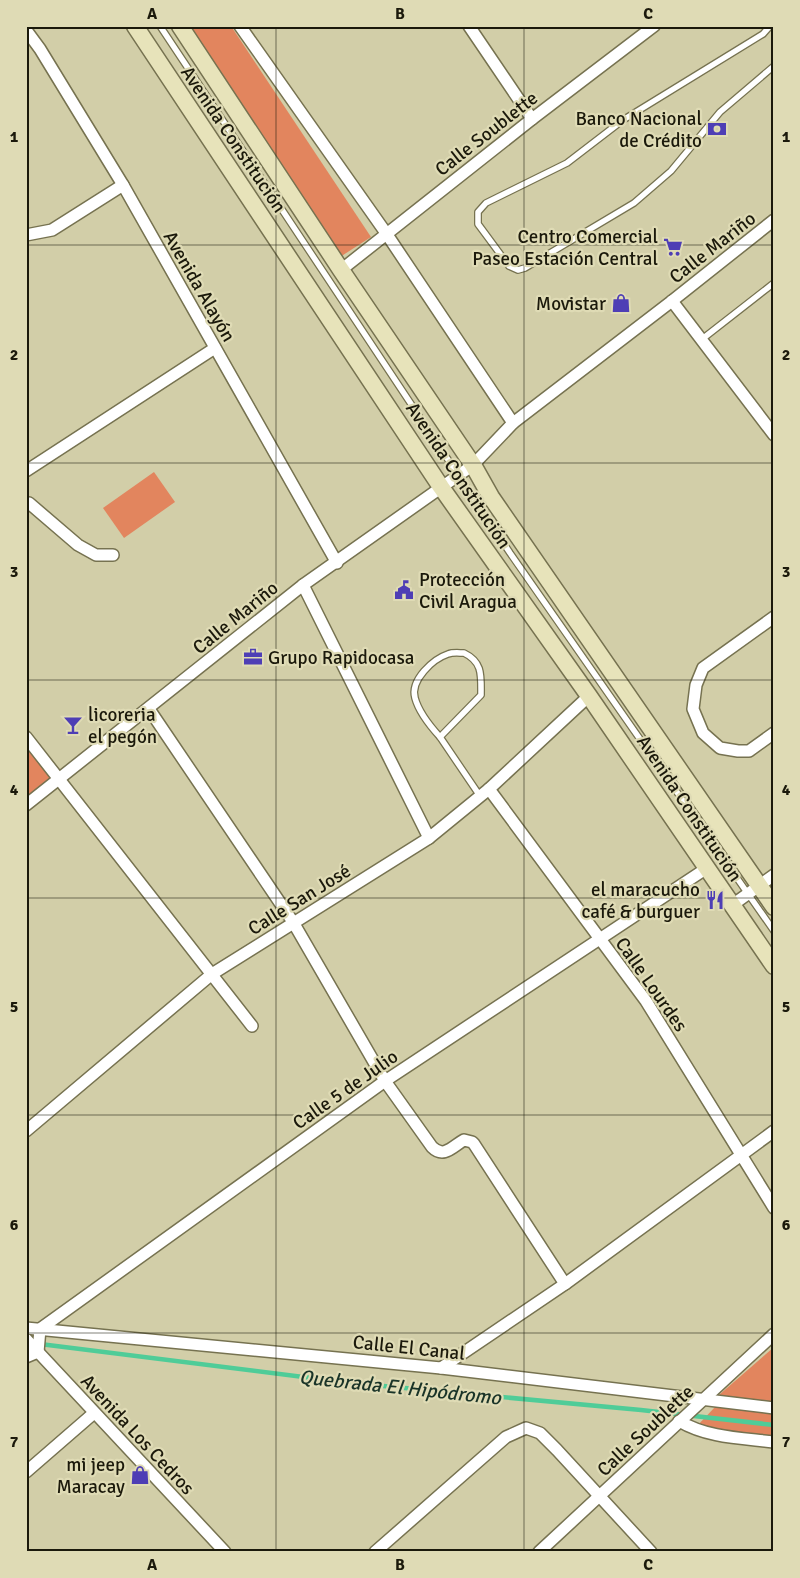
<svg xmlns="http://www.w3.org/2000/svg" width="800" height="1578" viewBox="0 0 800 1578" font-family="Signika,sans-serif">
<style>
.green{fill:#e2855e}
.lines{fill:none;stroke-linecap:round;stroke-linejoin:round}
.stream{stroke:#4fcc98;stroke-width:4.5}
.lane-casing{stroke:#767250;stroke-width:8}
.street-casing{stroke:#767250;stroke-width:14}
.secondary-casing{stroke:#767250;stroke-width:19}
.lane{stroke:#fff;stroke-width:5.5}
.street{stroke:#fff;stroke-width:11}
.secondary{stroke:#e7e3ba;stroke-width:16}
.grid{fill:none;stroke:#1b190b;stroke-width:1;stroke-opacity:0.55}
.labels{text-anchor:middle;stroke-width:4.5;stroke-linejoin:round;paint-order:stroke}
.poi-label{font-size:19px;fill:#1b190b;stroke:#dfdbb5;text-anchor:end}
.street-label{font-size:19px;fill:#1b190b;stroke:#dfdbb5}
.water-label{font-size:20px;font-style:italic;fill:#1a3428;stroke:#dfdbb5}
.neatline{fill:none;stroke:#1b190b;stroke-width:2}
.grid-label{font-size:16px;text-anchor:middle;font-weight:bold;fill:#1b190b}
</style>
<rect width="100%" height="100%" fill="#d2cea8"/>
<!-- green -->
<g class="green">
<path d="M188 26H231L371 237 340 257Z"/>
<path d="M154 472 175 502 124 538 103 508Z"/>
<path d="M26 737 59 778 26 805Z"/>
<path d="M774 1347V1402L719 1395Z"/>
<path d="M716 1406 774 1413V1439L696 1427Z"/>
</g>
<g class="lines">
<!-- stream -->
<path class="stream" d="M40 1344 351 1383 641 1410 774 1425"/>
<!-- lane casing -->
<g class="lane-casing">
<g id="lane">
<path d="M160 26 510 553 774 931"/>
<path d="M770 26 763 34 623 120 567 163 486 203 478 212V224L509 266 518 270 525 268 634 203 671 171 720 112 774 66"/>
<path d="M701 340 774 283"/>
<path d="M464 653C483 662 481 676 481 695L440 737C430 726 419 713 415 698 410 680 433 659 448 654 453 652 459 653 464 653Z"/>
<path d="M440 737 480 796"/>
</g>
</g>
<!-- street casing -->
<g class="street-casing">
<g id="street">
<path d="M240 26 386 233 513 423"/>
<path d="M469 26 532 119"/>
<path d="M26 30 40 49 123 185 337 563"/>
<path d="M26 235 52 230 123 185"/>
<path d="M341 270 532 119 654 26"/>
<path d="M672 301 774 435"/>
<path d="M26 471 215 348"/>
<path d="M29 503 78 545 96 555H113"/>
<path d="M303 585 429 838"/>
<path d="M774 617 703 668 696 685 693 709 703 733 720 748 738 751H749L774 733"/>
<path d="M149 709 293 922 385 1081 432 1147C444 1159 453 1146 464 1140L472 1142 474 1144 565 1284"/>
<path d="M26 737 252 1026"/>
<path d="M489 789 646 1001 774 1208"/>
<path d="M26 805 303 585 473 465 513 423 672 301 774 220"/>
<path d="M731 906 774 875"/>
<path d="M26 1131 212 974 429 838 489 789 589 696"/>
<path d="M26 1328 441 1368 774 1408"/>
<path d="M26 1339 225 1552"/>
<path d="M26 1357 38 1352 40 1329 385 1081 707 868"/>
<path d="M441 1368 565 1284 774 1131"/>
<path d="M679 1421C708 1438 741 1438 774 1442"/>
<path d="M26 1472 94 1413"/>
<path d="M375 1552 506 1437 526 1428 540 1433 557 1450 651 1552"/>
<path d="M539 1552 774 1334"/>
</g>
</g>
<!-- secondary casing -->
<g class="secondary-casing">
<g id="secondary">
<path d="M135 26 441 487 589 696 774 966"/>
<path d="M180 26 341 270 473 465 491 497 774 907"/>
</g>
</g>
<!-- lane -->
<use href="#lane" class="lane"/>
<!-- street -->
<use href="#street" class="street"/>
<!-- secondary -->
<use href="#secondary" class="secondary"/>
</g>
<!-- grid -->
<path class="grid" d="M276 26V1552M524 26V1552M26 245H774M26 463H774M26 680H774M26 898H774M26 1115H774M26 1333H774"/>
<!-- icons -->
<defs>
<g id="bank-bare" transform="scale(1.5)"><path d="M-6-4H6V4H-6ZM0-2.3a2.3 2.3 0 1 0 0 4.6a2.3 2.3 0 1 0 0-4.6Z" fill="#4e3eb5" stroke="#dfdbb5" stroke-width="2.5" paint-order="stroke"/></g>
<g id="supermarket-bare" transform="scale(1.5)"><path d="M-6-5.5h2.5l.6 2H6L4.5 2H-2.5L-4.4-4H-6ZM-1.5 3.2a1.3 1.3 0 1 0 .1 0ZM3 3.2a1.3 1.3 0 1 0 .1 0Z" fill="#4e3eb5" stroke="#dfdbb5" stroke-width="2.5" paint-order="stroke"/></g>
<g id="shop-bare" transform="scale(1.5)"><path d="M-5-2.5h2.3a2.7 3.5 0 0 1 5.4 0H5L5.5 6h-11ZM-1.5-2.5h3a1.5 2.3 0 0 0-3 0Z" fill="#4e3eb5" stroke="#dfdbb5" stroke-width="2.5" paint-order="stroke"/></g>
<g id="civic-bare" transform="scale(1.5)"><path d="M-.6-6.5H3V-4.5H.6V-3L4-1V1h2V6H-6V1h2V-1L-.6-3ZM-1.2 2.5V6h2.4V2.5Z" fill="#4e3eb5" stroke="#dfdbb5" stroke-width="2.5" paint-order="stroke"/></g>
<g id="office-bare" transform="scale(1.5)"><path d="M-6-3h4V-5.5h4V-3h4V5H-6ZM-1-4.5V-3h2v-1.5ZM-6 0V1H6V0Z" fill="#4e3eb5" stroke="#dfdbb5" stroke-width="2.5" paint-order="stroke"/></g>
<g id="bar-bare" transform="scale(1.5)"><path d="M-6-5H6L.8 .8V4.5H3.5V6h-7V4.5H-.8V.8Z" fill="#4e3eb5" stroke="#dfdbb5" stroke-width="2.5" paint-order="stroke"/></g>
<g id="restaurant-bare" transform="scale(1.5)"><path d="M-5-6h1v4h1v-4h1v4h1v-4h1v5L-1.5 .5V6h-2V.5L-5-1ZM5-6V6H3V1.5H1.5Q1.5-4 5-6Z" fill="#4e3eb5" stroke="#dfdbb5" stroke-width="2.5" paint-order="stroke"/></g>
</defs>
<g fill-rule="evenodd">
<use href="#bank-bare" x="717" y="129"/>
<use href="#supermarket-bare" x="673" y="247"/>
<use href="#shop-bare" x="621" y="303"/>
<use href="#civic-bare" x="404" y="590"/>
<use href="#office-bare" x="253" y="657"/>
<use href="#bar-bare" x="73" y="725"/>
<use href="#restaurant-bare" x="715" y="900"/>
<use href="#shop-bare" x="140" y="1475"/>
</g>
<g class="labels">
<!-- poi labels -->
<g class="poi-label">
<text x="702" y="125">Banco Nacional<tspan x="702" dy="22">de Crédito</tspan></text>
<text x="658" y="243">Centro Comercial<tspan x="658" dy="22">Paseo Estación Central</tspan></text>
<text x="606" y="310">Movistar</text>
<text x="419" y="586" text-anchor="start">Protección<tspan x="419" dy="22">Civil Aragua</tspan></text>
<text x="268" y="664" text-anchor="start">Grupo Rapidocasa</text>
<text x="88" y="721" text-anchor="start">licoreria<tspan x="88" dy="22">el pegón</tspan></text>
<text x="700" y="896">el maracucho<tspan x="700" dy="22">café &amp; burguer</tspan></text>
<text x="125" y="1471">mi jeep<tspan x="125" dy="22">Maracay</tspan></text>
</g>
<!-- street labels -->
<g class="street-label">
<text transform="translate(486 133) rotate(-38)" y="7">Calle Soublette</text>
<text transform="translate(234 139) rotate(56)" y="7">Avenida Constitución</text>
<text transform="translate(712 247) rotate(-38)" y="7">Calle Mariño</text>
<text transform="translate(200 286) rotate(60)" y="7">Avenida Alayón</text>
<text transform="translate(459 475) rotate(56)" y="7">Avenida Constitución</text>
<text transform="translate(235 617) rotate(-39)" y="7">Calle Mariño</text>
<text transform="translate(690 808) rotate(56)" y="7">Avenida Constitución</text>
<text transform="translate(299 899) rotate(-32)" y="7">Calle San José</text>
<text transform="translate(652 984) rotate(55)" y="7">Calle Lourdes</text>
<text transform="translate(345 1089) rotate(-35)" y="7">Calle 5 de Julio</text>
<text transform="translate(409 1347) rotate(6)" y="7">Calle El Canal</text>
<text transform="translate(645 1430) rotate(-43)" y="7">Calle Soublette</text>
<text transform="translate(138 1434) rotate(47)" y="7">Avenida Los Cedros</text>
</g>
<!-- water labels -->
<g class="water-label">
<text transform="translate(400 1387) rotate(6)" y="7">Quebrada El Hipódromo</text>
</g>
</g>
<!-- border -->
<rect width="800" height="1578" fill="none" stroke="#dfdbb5" stroke-width="55"/>
<rect x="28" y="28" width="744" height="1522" class="neatline"/>
<g class="grid-label">
<text x="152" y="19">A</text>
<text x="400" y="19">B</text>
<text x="648" y="19">C</text>
<text x="14" y="142">1</text>
<text x="786" y="142">1</text>
<text x="14" y="360">2</text>
<text x="786" y="360">2</text>
<text x="14" y="577">3</text>
<text x="786" y="577">3</text>
<text x="14" y="795">4</text>
<text x="786" y="795">4</text>
<text x="14" y="1012">5</text>
<text x="786" y="1012">5</text>
<text x="14" y="1230">6</text>
<text x="786" y="1230">6</text>
<text x="14" y="1447">7</text>
<text x="786" y="1447">7</text>
<text x="152" y="1570">A</text>
<text x="400" y="1570">B</text>
<text x="648" y="1570">C</text>
</g>
</svg>
